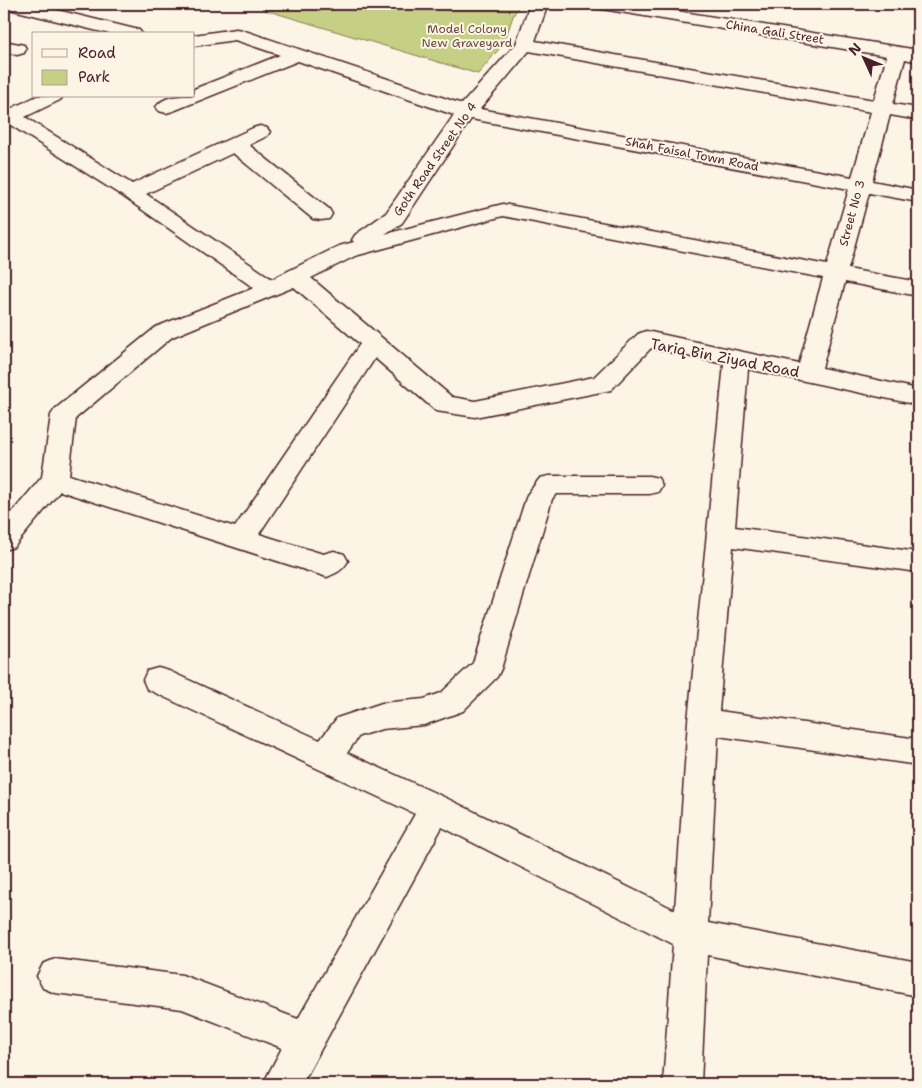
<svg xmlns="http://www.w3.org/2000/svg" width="922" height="1088" viewBox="0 0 922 1088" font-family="'Shantell Sans',sans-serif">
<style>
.green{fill:#c5d084;stroke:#887858}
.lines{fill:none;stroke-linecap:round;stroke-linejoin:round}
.minor-casing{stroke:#4a1f2b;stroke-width:3}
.minor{fill:#fcf5e5;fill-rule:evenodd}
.labels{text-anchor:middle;stroke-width:4;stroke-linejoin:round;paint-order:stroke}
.far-park-label{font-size:12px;fill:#694b41;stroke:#fcf5e5}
.far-street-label{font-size:12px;fill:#4a1f2b;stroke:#fcf5e5}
.street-label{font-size:15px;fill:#4a1f2b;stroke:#fcf5e5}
</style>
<rect width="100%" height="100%" fill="#fcf5e5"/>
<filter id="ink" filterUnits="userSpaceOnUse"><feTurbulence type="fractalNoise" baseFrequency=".02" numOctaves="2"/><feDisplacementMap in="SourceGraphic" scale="10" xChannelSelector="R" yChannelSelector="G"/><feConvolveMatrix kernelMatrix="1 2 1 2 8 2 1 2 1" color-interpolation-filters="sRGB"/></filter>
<g filter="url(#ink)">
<!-- green -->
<path class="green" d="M267 4H520L513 16 504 43 478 74 262 9Z"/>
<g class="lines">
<!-- minor casing -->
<g class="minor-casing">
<g id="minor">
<path d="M4 4H32L139 30 142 34H110L5 8Z"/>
<path d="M530 4H548L535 41 874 100 887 56 602 9 596 8 593 4H633L918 50V62L905 59 893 104 918 108V120L890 115 872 181 918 190V202L869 193 848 269 918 282V296L845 282 822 368 918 389V405L748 369 735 527 918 552V572L733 547 719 711 918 739V765L718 736 708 923 918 962V996L707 955 701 1084H663L673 944 442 827 302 1084H263L282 1048 182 1009 55 993 43 988 37 976 43 964 55 959 182 975 298 1019 415 814 147 689 143 680 147 671 158 668 169 671 320 740 337 718 382 703 424 699 441 693 473 663 527 495 540 478 549 476H649L658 478 662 485 658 492 649 494H556L552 499 501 669 497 677 463 711 424 725 382 729 359 736 347 753 446 798 675 910 688 721 724 364 651 348 611 390 475 417 436 411 375 358 259 534 323 554 334 551 344 554 348 561C343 570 337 573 327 577L60 491 14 547 4 550V522L42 477 51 415 55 409 156 327 254 288 124 197 9 124 4 125V112L37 96H63L60 100 25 117 132 184 253 128 260 126 267 128 270 132 267 136 249 145 329 209 332 214 329 219 321 220 313 219 233 153 146 194 272 279 339 246 354 242 352 240 355 235 386 213 454 115 298 61 173 111 166 113 159 111 156 107C164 95 181 96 194 96V89L280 55 235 40 194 46V35L236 29 242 30 462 104 516 44ZM529 51 871 112 852 177 480 109ZM471 119 849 189 827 265 503 204 385 234 402 223ZM503 216 823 278 799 364 646 331 638 334 594 377 475 401 452 397 311 278 355 256ZM294 287 360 344 235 527 69 475 76 418 172 337Z"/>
<path d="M4 41 24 45 26 49 24 53 17 55 4 51Z"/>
</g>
</g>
<!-- minor -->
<use href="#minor" class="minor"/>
</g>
</g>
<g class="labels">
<!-- far-park labels -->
<g class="far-park-label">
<text x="467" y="33">Model Colony<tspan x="467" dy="14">New Graveyard</tspan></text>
</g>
<!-- far-street labels -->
<g class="far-street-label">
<text transform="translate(775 32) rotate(9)" y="4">China Gali Street</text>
<text transform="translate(692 154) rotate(11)" y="4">Shah Faisal Town Road</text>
<text transform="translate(435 159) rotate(-55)" y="4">Goth Road Street No 4</text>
<text transform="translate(852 213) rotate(-75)" y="4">Street No 3</text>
</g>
<!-- street labels -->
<g class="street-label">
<text transform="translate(725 358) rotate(11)" y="5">Tariq Bin Ziyad Road</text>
</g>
</g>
<!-- margin -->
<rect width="922" height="1088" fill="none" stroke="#fcf5e5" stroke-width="20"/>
<rect x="10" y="10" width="902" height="1068" fill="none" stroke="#4a1f2b" stroke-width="2" filter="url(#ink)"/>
<!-- legend -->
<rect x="32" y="32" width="162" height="65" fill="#fcf5e5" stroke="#b59f9b"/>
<rect x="42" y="49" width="25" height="8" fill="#fcf5e5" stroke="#b59f9b"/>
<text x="78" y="58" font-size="15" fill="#4a1f2b">Road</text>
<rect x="42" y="70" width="25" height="15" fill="#c5d084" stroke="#b59f9b"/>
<text x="78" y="82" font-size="15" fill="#4a1f2b">Park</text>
<!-- north arrow -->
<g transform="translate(864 58) rotate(314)" stroke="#fcf5e5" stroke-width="4" paint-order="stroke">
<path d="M0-4L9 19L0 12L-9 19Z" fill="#4a1f2b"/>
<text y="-8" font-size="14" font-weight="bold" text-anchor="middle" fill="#4a1f2b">N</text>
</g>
</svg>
